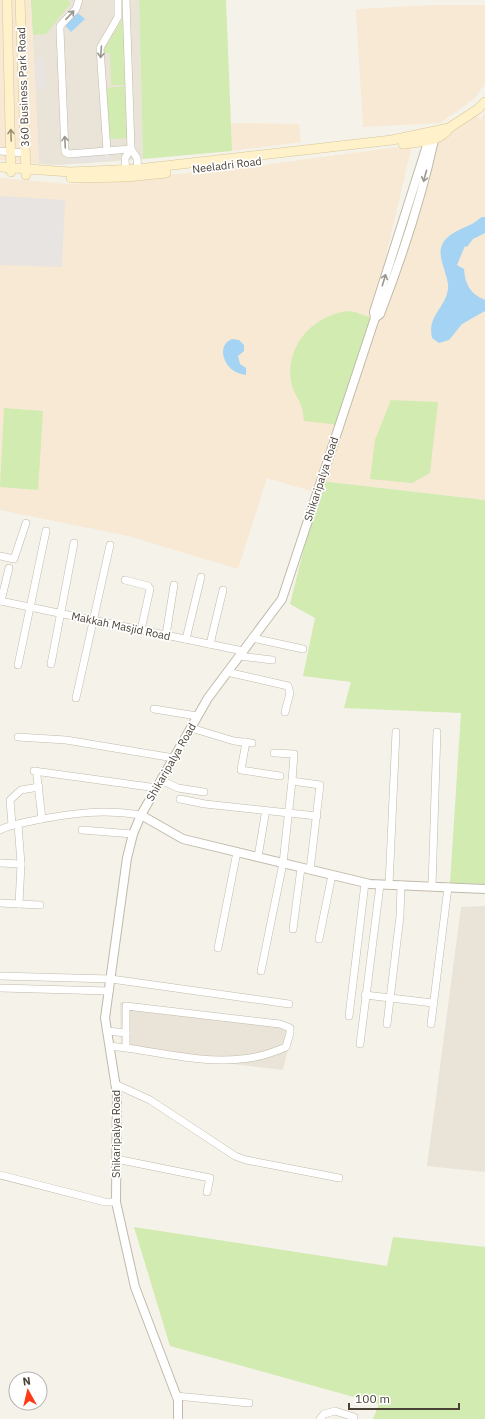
<svg xmlns="http://www.w3.org/2000/svg" width="485" height="1419" viewBox="0 0 485 1419" font-family="'IBM Plex Sans',sans-serif">
<style>
.residential{fill:#e9e4d7}
.commercial{fill:#f8e9d4}
.green{fill:#d1ebb1}
.parking{fill:#e7e4e1}
.water{fill:#a4d3f4}
.lines{fill:none;stroke-linecap:round;stroke-linejoin:round}
.minor-casing{stroke:#c1baab;stroke-width:8}
.tertiary-casing{stroke:#c1baab;stroke-width:10}
.secondary-casing{stroke:#d7c697;stroke-width:10}
.minor{stroke:#fff;stroke-width:7}
.tertiary{stroke:#fff;stroke-width:8}
.secondary{stroke:#fff2ca;stroke-width:9}
.oneway{stroke:#9b9791}
.oneway2{stroke:#9b9179}
.labels{text-anchor:middle;stroke-width:3.5;stroke-linejoin:round;paint-order:stroke}
.street-label{font-size:11px;fill:#4a4237;stroke:#fff}
</style>
<rect width="100%" height="100%" fill="#f5f2e9"/>
<!-- residential -->
<g class="residential">
<path d="M31 0H139L143 159 59 165 39 164Z"/>
<path d="M485 906V1172L427 1166 461 907Z"/>
<path d="M120 1002 294 1025 283 1070 121 1051Z"/>
</g>
<!-- commercial -->
<g class="commercial">
<path d="M0 0H31L39 164 0 160Z"/>
<path d="M434 5H485V83L475 98 440 123 363 127 356 9Z"/>
<path d="M474 106 480 120 485 113V500L321 481 317 493 267 478 238 569 128 536 0 510V178L70 184 112 181 263 165 412 145 381 277 433 132Z"/>
<path d="M231 123 299 124 301 142 232 151Z"/>
</g>
<!-- green -->
<g class="green">
<path d="M31 0H68L71 3 46 34 33 35Z"/>
<path d="M139 0H226L232 151 143 159Z"/>
<path d="M123 18 126 85H111L110 53H102Z"/>
<path d="M126 86 129 138 107 139 105 88Z"/>
<path d="M346 311 355 312 374 319 338 427 332 424 304 421C303 416 303 410 301 405 299 399 294 393 292 386 283 348 311 317 346 311Z"/>
<path d="M391 400 438 402 430 473 412 483 370 479 375 440Z"/>
<path d="M4 408 43 411 38 490 0 487Z"/>
<path d="M321 481 485 500V884L450 883 461 713 344 708 351 682 303 676 315 618 290 604Z"/>
<path d="M134 1227 387 1266 393 1237 485 1247V1419H373L379 1404 170 1346Z"/>
</g>
<!-- parking -->
<g class="parking">
<path d="M35 58H44L46 89 36 90Z"/>
<path d="M111 154 112 160 69 162V156Z"/>
<path d="M0 196 65 200 62 267 0 265Z"/>
</g>
<!-- water -->
<g class="water">
<path d="M78 13 85 19 71 32 65 25Z"/>
<path d="M482 217H485V233L473 239 467 247 465 246 457 265 464 269C465 284 470 294 485 300V311L462 324 449 340 439 343 432 338C427 315 445 309 448 289 449 281 444 270 442 262 435 238 455 232 472 224 476 222 478 219 482 217Z"/>
<path d="M232 339 239 340 244 345V351L238 356 240 364 246 368V375C242 374 237 373 234 371 223 364 217 345 232 339Z"/>
</g>
<g class="lines">
<!-- minor casing -->
<g class="minor-casing">
<g id="minor">
<path d="M79 0 76 9 60 26V30L65 152 69 154 131 149"/>
<path d="M126 0 131 149 137 158 138 174"/>
<path d="M0 151 25 153"/>
<path d="M107 151 100 48 118 17V0"/>
<path d="M126 175 125 158 131 149"/>
<path d="M0 556 14 559 26 523"/>
<path d="M125 580 148 586 150 589 141 630"/>
<path d="M0 601 243 651"/>
<path d="M1 601 9 568"/>
<path d="M166 635 174 585"/>
<path d="M252 638 303 649"/>
<path d="M186 639 201 577"/>
<path d="M210 644 223 590"/>
<path d="M239 656 272 660"/>
<path d="M51 664 74 543"/>
<path d="M18 665 46 531"/>
<path d="M227 672 288 686 290 693 285 712"/>
<path d="M76 698 110 545"/>
<path d="M154 709 197 716"/>
<path d="M191 728 234 741 252 743"/>
<path d="M18 737 66 740 174 758"/>
<path d="M246 742 241 770 280 776"/>
<path d="M274 753 294 754 292 781 320 785 310 870"/>
<path d="M34 771 157 788"/>
<path d="M37 776 42 819"/>
<path d="M161 780 178 788 204 792"/>
<path d="M180 799 205 804 317 816"/>
<path d="M12 825 10 800 21 790 39 787"/>
<path d="M0 830C11 824 24 823 36 820 74 813 103 809 141 815"/>
<path d="M82 830 133 834"/>
<path d="M258 857 265 815"/>
<path d="M0 863 21 864"/>
<path d="M389 885 396 732"/>
<path d="M432 886 437 732"/>
<path d="M0 903 19 904 21 864 18 824"/>
<path d="M19 904 40 905"/>
<path d="M293 929 301 868"/>
<path d="M319 939 332 875"/>
<path d="M218 948 237 852"/>
<path d="M261 971 283 863 292 781"/>
<path d="M0 976 111 979 289 1004"/>
<path d="M0 988 109 991"/>
<path d="M365 995 433 1003"/>
<path d="M349 1016 365 883"/>
<path d="M387 1024 400 916 401 885"/>
<path d="M431 1024 448 887"/>
<path d="M107 1031 126 1033"/>
<path d="M360 1044 380 885"/>
<path d="M110 1046C152 1050 199 1064 241 1059 257 1058 272 1053 286 1047L290 1033V1028L280 1024 126 1006V1048"/>
<path d="M115 1084 150 1100 235 1156 246 1160 339 1178"/>
<path d="M116 1159 210 1178 207 1192"/>
<path d="M0 1175 105 1202H116"/>
<path d="M176 1396 249 1403"/>
<path d="M320 1419 324 1414 335 1411 354 1417"/>
</g>
</g>
<!-- tertiary casing -->
<g class="tertiary-casing">
<g id="tertiary">
<path d="M375 318 380 314C402 257 421 200 434 140"/>
<path d="M141 815 183 839 370 884 485 889"/>
<path d="M178 1419V1400L135 1287 116 1202 117 1094 105 1018 127 858 133 834 141 815 208 698 282 599 375 318 374 312 430 136"/>
</g>
</g>
<!-- secondary casing -->
<g class="secondary-casing">
<g id="secondary">
<path d="M7 0 11 172"/>
<path d="M20 0 26 175"/>
<path d="M403 144C418 142 441 142 449 128"/>
<path d="M0 167 70 172 138 169 392 140 449 128 478 109 485 102"/>
<path d="M71 178 126 177 166 173"/>
</g>
</g>
<!-- minor -->
<use href="#minor" class="minor"/>
<!-- tertiary -->
<use href="#tertiary" class="tertiary"/>
<!-- secondary -->
<use href="#secondary" class="secondary"/>
</g>
<!-- one-way arrows -->
<defs><path id="oneway-shaft" d="M-6 0H5M1.5-3L5.5 0L1.5 3" fill="none" stroke-width="1.6" stroke-linecap="round" stroke-linejoin="round"/></defs>
<g class="oneway">
<use href="#oneway-shaft" transform="translate(70 15) rotate(-47)"/>
<use href="#oneway-shaft" transform="translate(101 52) rotate(94)"/>
<use href="#oneway-shaft" transform="translate(65 142) rotate(-93)"/>
<use href="#oneway-shaft" transform="translate(425 176) rotate(105)"/>
<use href="#oneway-shaft" transform="translate(384 280) rotate(-73)"/>
</g>
<use class="oneway2" href="#oneway-shaft" transform="translate(11 135) rotate(-92)"/>
<g class="labels">
<!-- street labels -->
<g class="street-label">
<text transform="translate(23 87) rotate(-92)" y="4">360 Business Park Road</text>
<text transform="translate(227 165) rotate(-7)" y="4">Neeladri Road</text>
<text transform="translate(321 479) rotate(-72)" y="4">Shikaripalya Road</text>
<text transform="translate(121 626) rotate(12)" y="4">Makkah Masjid Road</text>
<text transform="translate(171 762) rotate(-60)" y="4">Shikaripalya Road</text>
<text transform="translate(116 1134) rotate(-90)" y="4">Shikaripalya Road</text>
</g>
</g>
<!-- north arrow -->
<g transform="translate(28 1391) rotate(352)"><circle r="19" fill="#ffffff" stroke="#b7b3af"/>
<path d="M0-3L7 15L0 10L-7 15Z" fill="#ff3a17"/>
<text y="-6" font-size="11" font-weight="bold" text-anchor="middle" fill="#4a4237">N</text>
</g>
<!-- scale -->
<path d="M349 1403v6h110v-6" fill="none" stroke="#4a4237" stroke-width="2"/>
<text x="355" y="1403" font-size="12" fill="#4a4237" stroke="#ffffff" stroke-width="3" paint-order="stroke">100 m</text>
</svg>
